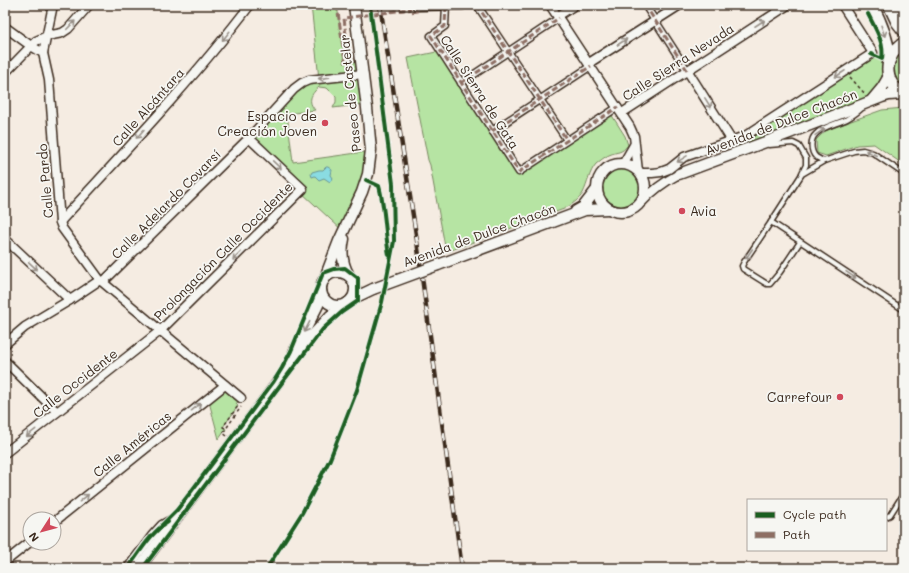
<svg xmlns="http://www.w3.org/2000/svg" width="909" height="573" viewBox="0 0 909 573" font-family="Mali,sans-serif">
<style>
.green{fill:#b6e4a3;stroke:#788760}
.water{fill:#8adce2;stroke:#6a9594}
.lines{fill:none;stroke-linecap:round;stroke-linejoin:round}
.service-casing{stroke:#3b2a1e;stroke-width:7}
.pedestrian-casing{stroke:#3b2a1e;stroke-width:9}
.minor-casing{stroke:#3b2a1e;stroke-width:11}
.tertiary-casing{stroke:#3b2a1e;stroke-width:13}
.secondary-casing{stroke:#3b2a1e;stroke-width:14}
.path{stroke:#3b2a1e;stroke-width:1.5;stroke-dasharray:3 3;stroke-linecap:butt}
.service{stroke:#f6f6f2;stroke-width:4}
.pedestrian{stroke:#f6f6f2;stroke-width:6}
.minor{stroke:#f6f6f2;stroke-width:8}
.tertiary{stroke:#f6f6f2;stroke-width:10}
.secondary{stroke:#f6f6f2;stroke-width:11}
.rail-casing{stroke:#3b2a1e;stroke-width:4.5}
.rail{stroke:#f6f6f2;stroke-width:3;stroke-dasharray:9;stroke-linecap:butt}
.tertiary-bridge-casing{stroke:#3b2a1e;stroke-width:13;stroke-linecap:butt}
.tertiary-bridge{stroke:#f6f6f2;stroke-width:10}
.quiet{stroke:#8d6e63;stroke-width:3;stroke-dasharray:6 3;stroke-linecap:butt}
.cycleway-casing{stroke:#f6f6f2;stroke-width:6}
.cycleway{stroke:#1b5e20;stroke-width:4}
.oneway{stroke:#989088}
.poi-dot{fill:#d1495b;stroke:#f6f6f2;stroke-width:1.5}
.labels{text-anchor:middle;stroke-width:3.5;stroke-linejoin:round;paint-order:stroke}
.street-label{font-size:13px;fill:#3b2a1e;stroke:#f6f6f2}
.poi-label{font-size:13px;fill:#3b2a1e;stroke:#f6f6f2;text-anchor:end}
</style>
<rect width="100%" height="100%" fill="#f5ece2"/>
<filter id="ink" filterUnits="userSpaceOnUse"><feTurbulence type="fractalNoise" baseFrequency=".025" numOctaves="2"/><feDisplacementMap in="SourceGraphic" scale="8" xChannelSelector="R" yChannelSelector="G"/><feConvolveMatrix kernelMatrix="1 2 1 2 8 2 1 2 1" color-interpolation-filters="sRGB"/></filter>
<g filter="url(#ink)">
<!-- green -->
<g class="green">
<path d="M311 5H337L345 62 361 61 366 104 333 108 336 102V97L327 88 319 87C311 94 307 101 315 110L287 114 293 162 364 152 368 174 344 232 301 192 249 138 294 89 319 79Z"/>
<path d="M904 47V89C887 73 890 63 904 47Z"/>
<path d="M441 51 519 172 611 114 625 136 628 145C621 154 618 151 609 155 604 157 600 161 596 164 589 172 588 183 583 193 579 200 571 205 564 209L446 252 430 165 428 160 408 58Z"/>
<path d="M873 53 890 59 878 94 739 152 735 140Z"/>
<path d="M904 108V165L874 144 857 145 826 156 817 153 816 140 825 131 851 121 882 110Z"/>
<circle cx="621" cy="189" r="22"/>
<path d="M225 385 241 398 236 404 238 406 223 427 226 429 219 439 208 398Z"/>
</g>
<!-- water -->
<path class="water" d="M326 167H328L332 170 331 175 333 178 330 182 324 178 319 180 315 176 312 177 311 174 312 172 319 170H323Z"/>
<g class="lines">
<!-- service casing -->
<g class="service-casing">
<g id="service">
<path d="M769 145 793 143 799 146 806 158V165L802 173"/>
<path d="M824 161C821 160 818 158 816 157 810 151 810 139 816 134 823 126 837 124 847 119 852 116 857 113 862 108"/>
<path d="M904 174 873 153 863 150 854 151 824 161 802 174 771 222 904 310"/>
<path d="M771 222 744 262 742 266 743 269 767 284H770L780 272 800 242"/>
<path d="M886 517 890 515 904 493"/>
</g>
</g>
<!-- pedestrian casing -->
<g class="pedestrian-casing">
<g id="pedestrian">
<path d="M477 5 567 140"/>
<path d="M645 5 687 70"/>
<path d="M446 6 445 26 431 36 519 172 618 107"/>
<path d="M461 83 559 18"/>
<path d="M492 131 591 66"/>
</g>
</g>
<!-- minor casing -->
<g class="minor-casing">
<g id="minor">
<path d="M53 5 43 53 49 80 60 222 62 228 100 280 241 398"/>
<path d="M550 5 630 127 634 136 638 171"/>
<path d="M896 5 904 22"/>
<path d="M417 6 463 5"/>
<path d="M558 16 575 5"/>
<path d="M5 27 31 46 43 53"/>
<path d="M589 63 680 5"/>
<path d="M687 70 732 141"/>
<path d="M5 73 36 41 47 36 62 33 68 29 89 5"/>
<path d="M622 113 788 5"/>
<path d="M623 164 634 145"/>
<path d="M640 173H652L661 172 669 169 684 157 745 136 873 53 842 5"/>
<path d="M642 202C653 190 664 182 679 174"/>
<path d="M60 222C125 151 192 81 250 5"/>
<path d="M5 239 70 300"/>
<path d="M103 282 249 138 294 89 302 83 309 80 363 74"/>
<path d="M5 344 25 327 70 300 100 280"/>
<path d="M5 361 57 412"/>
<path d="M5 453 160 331 303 189 249 138"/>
<path d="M54 522 225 385"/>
<path d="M5 562 30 542"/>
<path d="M128 568 152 536 162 525 176 517"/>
</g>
</g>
<!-- tertiary casing -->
<g class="tertiary-casing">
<g id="tertiary">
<path d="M872 100 882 88 889 76"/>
<circle cx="621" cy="188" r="24"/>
<path d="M679 174 787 134 882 97 889 95 903 94"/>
<path d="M576 211 583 207 597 189"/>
<path d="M344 239C341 252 342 264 349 275"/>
<path d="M438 265 585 210 608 209"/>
<circle cx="338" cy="289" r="17"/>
<path d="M324 280 339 241 362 192 368 174 371 150 367 108 354 5"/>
<path d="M352 299 373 289"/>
<path d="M294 352 318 305 321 291"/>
<path d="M139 568 312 336 330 316 349 302"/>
</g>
</g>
<!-- secondary casing -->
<g class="secondary-casing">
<g id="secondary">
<path d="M872 5C881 22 888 39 890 59"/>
<path d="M889 5 897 22 904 31"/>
<path d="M904 43C883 56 882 82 904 94"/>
</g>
</g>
<!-- path -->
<g class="path">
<path d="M850 77 865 94"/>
<path d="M225 428 223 427 238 406"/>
<path d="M227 436 223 433 241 407"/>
</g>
<!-- service -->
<use href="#service" class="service"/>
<!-- pedestrian -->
<use href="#pedestrian" class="pedestrian"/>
<!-- minor -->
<use href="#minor" class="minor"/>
<!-- tertiary -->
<use href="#tertiary" class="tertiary"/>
<!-- secondary -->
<use href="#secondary" class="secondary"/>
<!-- rail casing -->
<g class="rail-casing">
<path id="rail" d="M380 5 417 241 462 568"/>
</g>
<!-- rail -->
<use href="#rail" class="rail"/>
<!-- tertiary-bridge casing -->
<g class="tertiary-bridge-casing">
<path id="tertiary-bridge" d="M373 289 438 265"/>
</g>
<!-- tertiary-bridge -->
<use href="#tertiary-bridge" class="tertiary-bridge"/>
<!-- quiet -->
<g class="quiet">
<path d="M337 5 345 62H349L344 18 404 10V5"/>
<path d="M409 5 410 12 417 11V6"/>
<path d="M477 5 567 140"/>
<path d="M645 5 687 70"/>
<path d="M446 6 445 26 431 36 519 172 618 107"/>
<path d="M461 83 559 18"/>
<path d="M492 131 591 66"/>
</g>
<!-- cycleway casing -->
<g class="cycleway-casing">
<g id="cycleway">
<path d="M868 14C875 28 885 43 882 59L871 54"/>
<path d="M366 180 379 186C385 207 385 233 389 255"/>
<path d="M128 568C140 552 151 532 168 522"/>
<path d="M143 568 281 384 323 329 342 312 358 301V278L345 268 334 269 323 273 291 351 282 368 274 381 190 493 177 510 162 525"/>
<path d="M267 568 302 513 330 459 343 426 357 390 382 302 394 241 393 184 370 5"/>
</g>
</g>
<!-- cycleway -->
<use href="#cycleway" class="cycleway"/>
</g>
<!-- one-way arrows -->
<defs><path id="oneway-shaft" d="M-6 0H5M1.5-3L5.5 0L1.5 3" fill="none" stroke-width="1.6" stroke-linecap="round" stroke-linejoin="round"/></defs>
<g class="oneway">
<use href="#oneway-shaft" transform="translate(760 23) rotate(-33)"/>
<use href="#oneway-shaft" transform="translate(71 25) rotate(-46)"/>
<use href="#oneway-shaft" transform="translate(883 31) rotate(71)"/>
<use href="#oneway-shaft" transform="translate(226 36) rotate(129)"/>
<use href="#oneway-shaft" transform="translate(622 42) rotate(-33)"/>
<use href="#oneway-shaft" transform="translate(840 74) rotate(147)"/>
<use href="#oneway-shaft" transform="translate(324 78) rotate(173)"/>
<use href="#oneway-shaft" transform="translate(708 103) rotate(58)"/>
<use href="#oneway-shaft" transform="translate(820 132) rotate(-35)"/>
<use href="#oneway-shaft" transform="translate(140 134) rotate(132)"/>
<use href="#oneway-shaft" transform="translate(871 153) rotate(-155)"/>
<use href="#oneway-shaft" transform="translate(682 159) rotate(148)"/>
<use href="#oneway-shaft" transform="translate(277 165) rotate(44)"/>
<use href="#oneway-shaft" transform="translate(749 254) rotate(124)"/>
<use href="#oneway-shaft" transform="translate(237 256) rotate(135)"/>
<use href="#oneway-shaft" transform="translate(33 266) rotate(43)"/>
<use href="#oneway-shaft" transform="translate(851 275) rotate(34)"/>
<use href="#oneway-shaft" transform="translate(307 327) rotate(117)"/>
<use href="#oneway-shaft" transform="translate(196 407) rotate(-39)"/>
<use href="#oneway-shaft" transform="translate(31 433) rotate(142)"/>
<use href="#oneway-shaft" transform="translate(84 498) rotate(-39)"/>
</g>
</g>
<!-- markers -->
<g class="poi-dot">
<circle cx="325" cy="123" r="4"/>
<circle cx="682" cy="211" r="4"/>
<circle cx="840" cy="397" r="4"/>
</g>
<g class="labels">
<!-- street labels -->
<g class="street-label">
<text transform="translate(678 62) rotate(-33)" y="5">Calle Sierra Nevada</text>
<text transform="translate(480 92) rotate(57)" y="5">Calle Sierra de Gata</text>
<text transform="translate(350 93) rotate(-96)" y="5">Paseo de Castelar</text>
<text transform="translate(148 107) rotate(-48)" y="5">Calle Alcántara</text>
<text transform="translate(781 122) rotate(-21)" y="5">Avenida de Dulce Chacón</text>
<text transform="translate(45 181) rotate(-95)" y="5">Calle Pardo</text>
<text transform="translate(166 204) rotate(-45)" y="5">Calle Adelardo Covarsí</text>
<text transform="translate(479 235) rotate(-20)" y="5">Avenida de Dulce Chacón</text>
<text transform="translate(223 251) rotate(-45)" y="5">Prolongación Calle Occidente</text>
<text transform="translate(75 383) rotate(-38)" y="5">Calle Occidente</text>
<text transform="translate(132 444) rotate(-39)" y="5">Calle Américas</text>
</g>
<!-- poi labels -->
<g class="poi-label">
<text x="317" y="121">Espacio de<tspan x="317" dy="15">Creación Joven</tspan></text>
<text x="690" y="216" text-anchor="start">Avia</text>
<text x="832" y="402">Carrefour</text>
</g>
</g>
<!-- margin -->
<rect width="909" height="573" fill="none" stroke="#f6f6f2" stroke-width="20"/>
<rect x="10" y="10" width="889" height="553" fill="none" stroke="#3b2a1e" stroke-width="1.5" filter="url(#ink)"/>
<!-- legend -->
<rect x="747" y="499" width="140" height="52" fill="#f6f6f2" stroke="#aba49d"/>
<rect x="755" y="512" width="20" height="6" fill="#1b5e20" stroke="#aba49d"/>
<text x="783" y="519" font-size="12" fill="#3b2a1e">Cycle path</text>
<rect x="755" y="532" width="20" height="6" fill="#8d6e63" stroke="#aba49d"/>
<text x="783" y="539" font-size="12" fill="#3b2a1e">Path</text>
<!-- north arrow -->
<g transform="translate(42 531) rotate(234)"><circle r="19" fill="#f6f6f2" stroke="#aba49d"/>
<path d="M0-3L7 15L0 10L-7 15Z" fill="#d1495b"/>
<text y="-6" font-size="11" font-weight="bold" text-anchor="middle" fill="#3b2a1e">N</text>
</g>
</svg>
